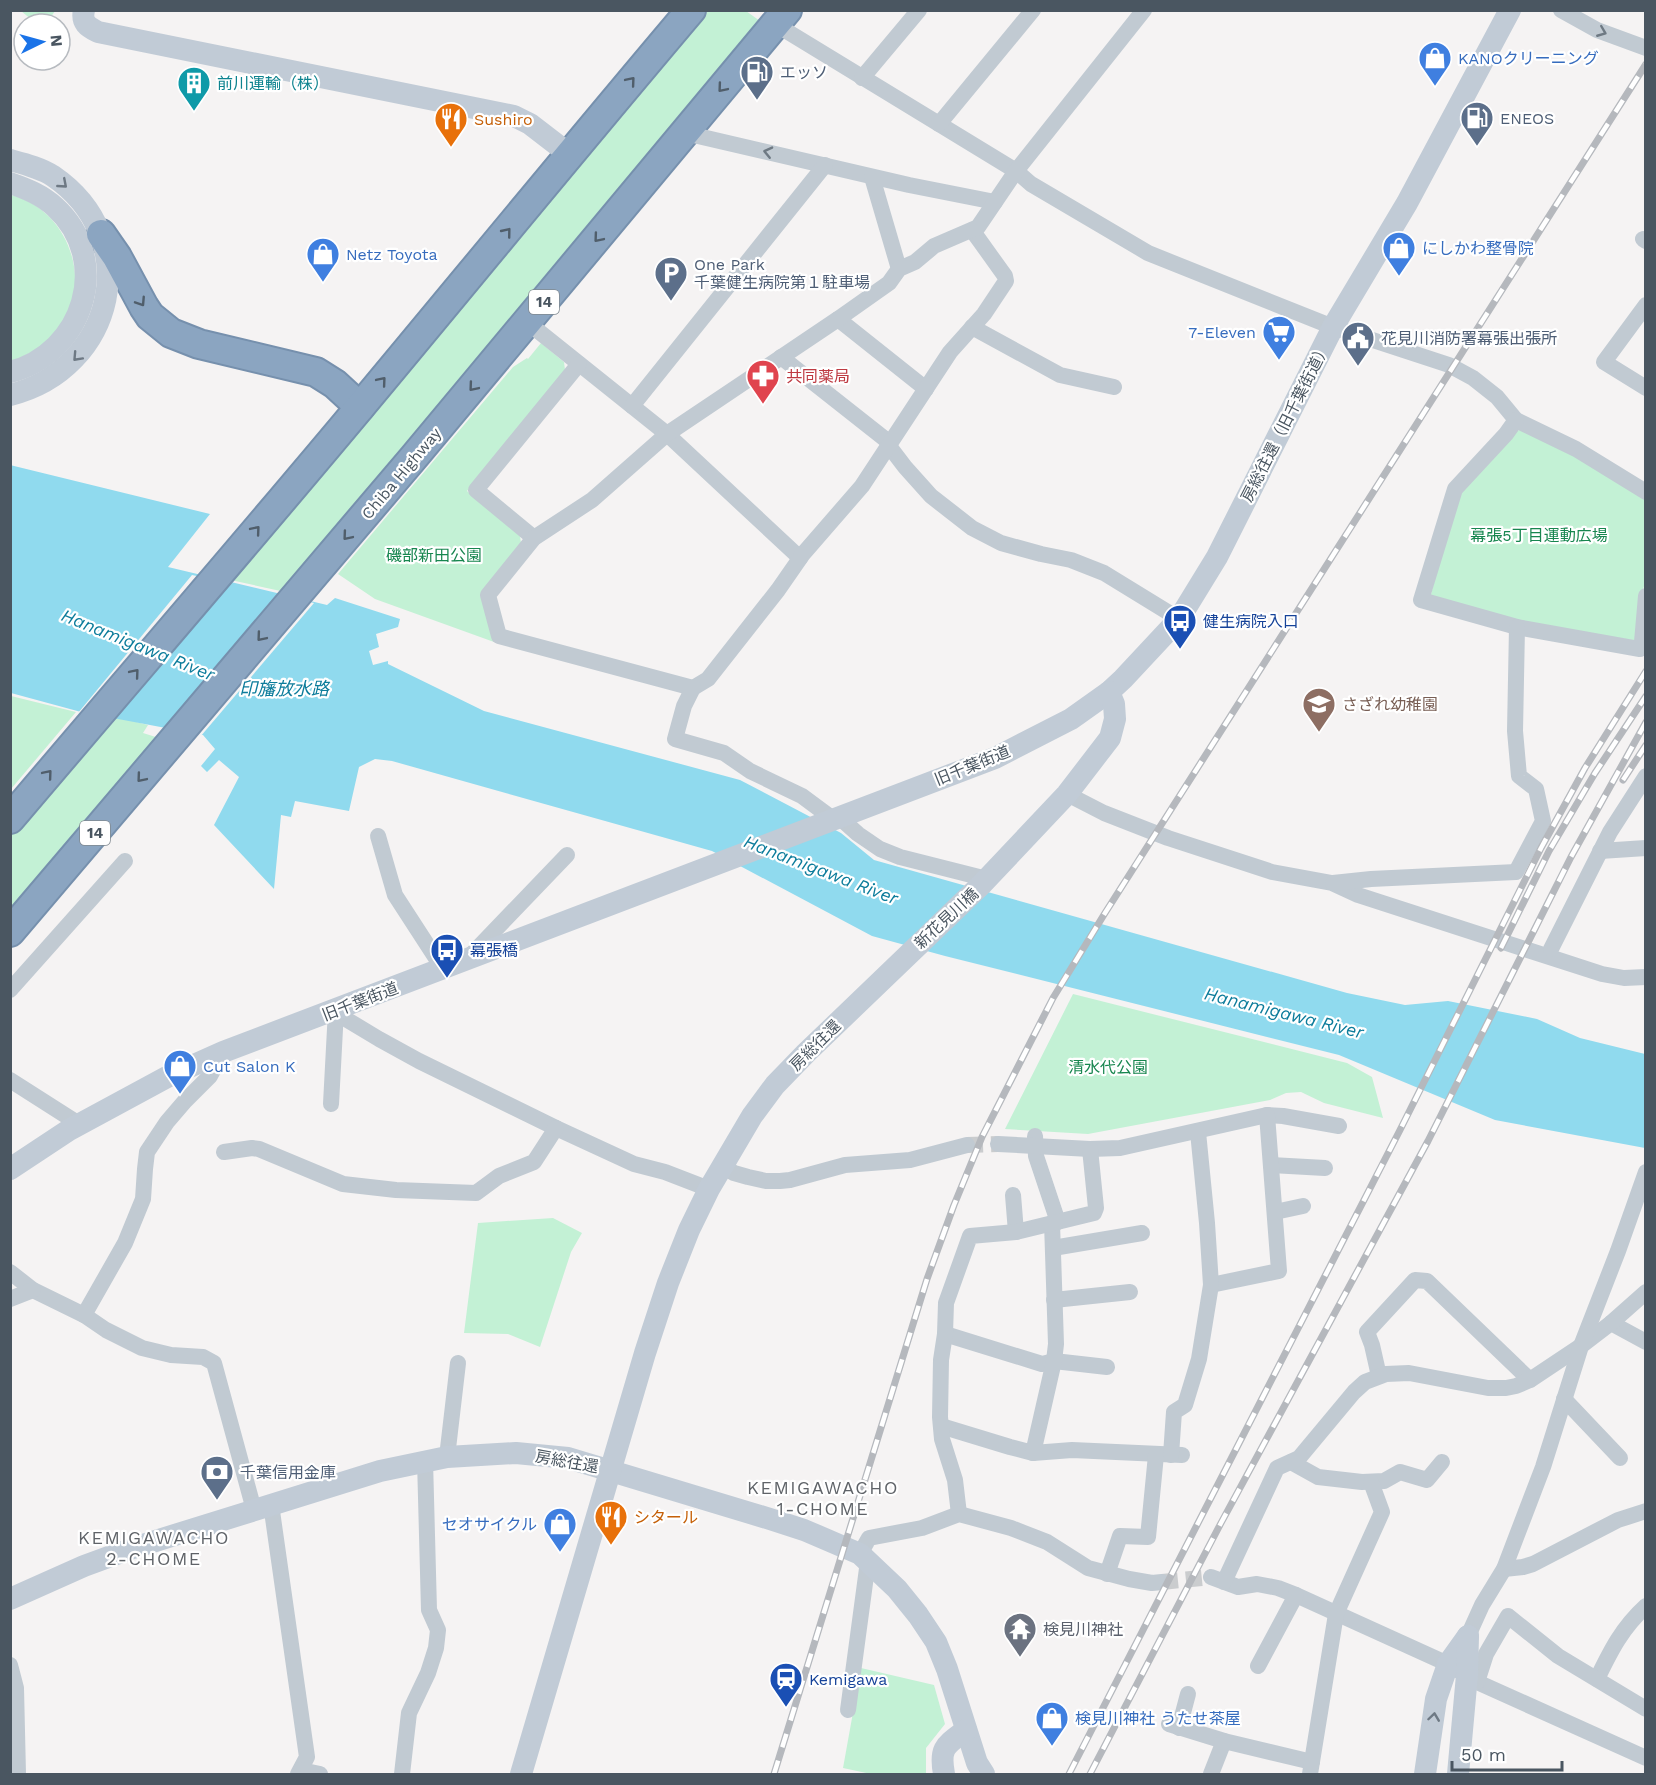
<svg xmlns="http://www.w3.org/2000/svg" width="1656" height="1785" viewBox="0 0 1656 1785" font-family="'Work Sans','Noto Sans JP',sans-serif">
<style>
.green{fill:#c3f1d5}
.water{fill:#90daee}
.pier{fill:#f5f3f3}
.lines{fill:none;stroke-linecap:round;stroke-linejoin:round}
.street-tunnel{stroke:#caccce;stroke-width:16;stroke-dasharray:16 8;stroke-linecap:butt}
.highway-casing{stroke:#7690ad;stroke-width:32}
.street{stroke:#c1cad2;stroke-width:16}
.secondary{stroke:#c1cbd6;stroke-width:22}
.highway{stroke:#8ba5c1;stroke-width:28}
.rail-casing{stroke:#b5b8bd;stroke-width:7}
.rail{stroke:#fff;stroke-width:4.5;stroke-dasharray:14;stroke-linecap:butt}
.oneway{stroke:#6e7983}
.oneway2{stroke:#505e6b}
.oneway3{stroke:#6e7984}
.labels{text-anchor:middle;stroke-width:4.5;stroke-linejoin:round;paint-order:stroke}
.shield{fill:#fff;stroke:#808990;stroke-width:1.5}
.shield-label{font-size:15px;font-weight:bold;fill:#4a5661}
.shop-label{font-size:16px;fill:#366cbe;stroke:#fff;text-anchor:start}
.service-label{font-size:16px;fill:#4e5e75;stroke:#fff;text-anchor:start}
.culture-label{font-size:16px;fill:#0d838f;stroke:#fff;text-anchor:start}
.food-label{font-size:16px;fill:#c56008;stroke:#fff;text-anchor:start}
.health-label{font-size:16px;fill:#be3a42;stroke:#fff;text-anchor:start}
.street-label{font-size:16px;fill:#4a5661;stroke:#fff}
.park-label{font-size:16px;fill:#17864f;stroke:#fff}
.transit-label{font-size:16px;fill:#164399;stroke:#fff;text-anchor:start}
.education-label{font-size:16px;fill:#785e54;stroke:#fff;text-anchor:start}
.worship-label{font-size:16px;fill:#5b616d;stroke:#fff;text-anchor:start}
.water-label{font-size:18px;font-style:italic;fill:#0c7c9b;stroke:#fff}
.neighbourhood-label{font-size:18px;letter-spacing:1.5px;fill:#5f6368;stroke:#fff}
</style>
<rect width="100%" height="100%" fill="#f5f3f3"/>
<!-- green -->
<g class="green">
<path d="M21 11H55L46 24H37Z"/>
<path d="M708 11H746L760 21 285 592 226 579Z"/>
<path d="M11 195C68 209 94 281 60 329 48 346 28 354 11 362Z"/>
<path d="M541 343 564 362 565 370 467 491 520 536 521 543 481 594 494 642 375 599 338 574 513 367 527 358 528 359Z"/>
<path d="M1524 428 1645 496V583L1639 603 1638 641 1511 621 1430 598 1458 491 1517 431Z"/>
<path d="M11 696 76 712 11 789 10 696Z"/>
<path d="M109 715 148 725 143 733 159 738 11 916V833Z"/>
<path d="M1073 994 1347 1063 1372 1077 1383 1118 1324 1103 1301 1092 1286 1093 1270 1100 1088 1134 1005 1129Z"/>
<path d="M553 1218 582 1233 571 1252 540 1347 508 1334 464 1333 478 1223Z"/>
<path d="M861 1668 934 1685 945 1724 926 1748V1774H871L843 1768Z"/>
</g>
<!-- water -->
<path class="water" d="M10 465 210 514 168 567 327 605 335 598 400 619 398 627 376 634 379 647 369 651 373 665 388 661V664L484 711 740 780 841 833 874 860 1347 993 1405 1005 1448 1001 1537 1019 1580 1038 1645 1054V1148L1495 1120 1339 1055 945 956 872 936 712 851 392 761 375 759 359 767 349 811 295 801 291 817 281 815 274 889 214 825 239 777 219 760 207 772 201 766 215 749 203 735 81 712 11 693Z"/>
<!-- pier -->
<g class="pier">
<path d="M192 575 225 582 105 718 78 713Z"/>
<path d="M285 596 314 603 200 737 169 731Z"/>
</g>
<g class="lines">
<!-- street-tunnel -->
<g class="street-tunnel">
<path d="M967 1145 998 1144"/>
<path d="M1162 1582 1211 1577"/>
</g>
<!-- highway casing -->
<g class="highway-casing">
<g id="highway">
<path d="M101 234 117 257 144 307 150 316 171 333 199 344 316 372 335 384 360 407"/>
<path d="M10 819C127 681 245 545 361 406 471 274 580 141 691 10"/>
<path d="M10 932 414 457 787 10"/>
</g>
</g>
<!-- street -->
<g class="street">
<path d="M1561 10 1597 30 1646 48"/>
<path d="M775 24 1016 171 1031 184 1148 253 1333 327 1449 365 1473 378 1497 397 1516 420 1576 449 1646 492"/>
<path d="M862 78 919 10"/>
<path d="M939 124 1033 10"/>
<path d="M685 133 909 185 995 202"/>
<path d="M872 177 899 269"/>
<path d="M1643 239 1646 241"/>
<path d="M1646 305 1604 362 1646 388"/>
<path d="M838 319 926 389"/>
<path d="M527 322 667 434 800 558"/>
<path d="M972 327 1060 375 1114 387"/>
<path d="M781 357 890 443"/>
<path d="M632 406 825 165"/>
<path d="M1516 420 1506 434 1455 489 1421 600 1517 627 1640 649 1642 642 1646 596"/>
<path d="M889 446 905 467 931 496 972 528 1001 543 1041 554 1071 560 1104 573 1179 619"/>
<path d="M534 538 476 490 579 364"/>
<path d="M693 688 708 679 778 590 803 554 862 486 950 352 984 314 1006 281 1005 276 972 230"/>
<path d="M1067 794 1104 813 1168 838 1272 872 1332 883 1358 895 1602 974 1624 978 1646 977"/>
<path d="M839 817 858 834 880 849 900 857 987 879"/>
<path d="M833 819 802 796 750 771 724 753 675 739 684 706 693 688 499 636 488 595 534 538 592 500 667 434 838 319 889 283 899 269 915 262 934 246 978 227 1016 171 1144 10"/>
<path d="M378 836 395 895 443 969"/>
<path d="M1600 851 1646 848"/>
<path d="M1333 883 1371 879 1516 872 1543 821 1536 789 1519 776 1515 731 1517 627"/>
<path d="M1551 949 1610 832 1646 776"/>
<path d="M471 955 567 855"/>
<path d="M10 990 125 861"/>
<path d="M336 1010 344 1018 379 1039 419 1061 556 1128 634 1164 665 1172 709 1189"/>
<path d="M10 1080 79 1124"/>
<path d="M331 1104 336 1010"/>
<path d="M1035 1136 1036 1156 1058 1222"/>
<path d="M998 1144 1090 1149 1120 1148 1267 1115 1283 1116 1339 1126"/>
<path d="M224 1152 252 1148 259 1149 343 1184 396 1190 476 1193 499 1176 534 1162 556 1128"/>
<path d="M1271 1165 1325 1168"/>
<path d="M722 1166 734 1173 748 1177 766 1181H780L790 1180 845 1165 910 1160 967 1145"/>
<path d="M1013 1195 1016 1232"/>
<path d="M1275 1212 1303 1206"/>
<path d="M1053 1248 1142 1233"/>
<path d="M10 1272 33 1290 84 1315 106 1330 142 1348 171 1355 203 1357 214 1363 254 1510"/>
<path d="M1211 1285 1279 1271 1267 1115"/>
<path d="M10 1299 33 1290"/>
<path d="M1054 1300 1130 1292"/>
<path d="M84 1315 125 1243 143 1199 145 1169 147 1152 167 1122 185 1101 210 1076 223 1052"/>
<path d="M1611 1323 1646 1342"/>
<path d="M945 1334 1042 1364 1054 1361 1107 1367"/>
<path d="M1379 1376 1372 1345 1367 1332 1415 1280 1427 1281 1530 1380"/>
<path d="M1564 1399 1620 1458"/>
<path d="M941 1426 1010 1447 1033 1453 1072 1450 1182 1455"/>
<path d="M1033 1453 1054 1361 1056 1344 1052 1223"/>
<path d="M1171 1455 1174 1412 1185 1405 1199 1359 1211 1285 1207 1223 1198 1132"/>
<path d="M447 1457 458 1363"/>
<path d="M1291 1462 1318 1477 1362 1482 1384 1481 1400 1472 1427 1480 1442 1462"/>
<path d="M271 1504 307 1757 298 1774"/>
<path d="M959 1514 955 1480 942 1439 940 1417 941 1360 945 1334 946 1303 970 1236 1016 1232 1094 1213 1096 1208 1090 1149"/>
<path d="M860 1554 869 1538 922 1528 959 1514 1011 1528 1047 1542 1088 1568 1129 1579 1152 1583 1162 1582"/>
<path d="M1504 1569 1523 1567 1533 1564 1618 1520 1646 1511"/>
<path d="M1107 1574 1120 1536 1148 1537 1156 1455"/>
<path d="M1211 1577 1238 1587 1257 1584 1278 1588 1296 1595 1448 1664 1477 1682 1646 1758"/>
<path d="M1224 1582 1277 1468 1299 1458 1354 1392 1365 1382 1386 1374 1409 1373 1488 1388H1506L1516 1386 1530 1380 1581 1346 1611 1323 1646 1292"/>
<path d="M1468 1636 1482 1605 1504 1569 1543 1467 1581 1346 1618 1251 1646 1172"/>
<path d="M10 1665 16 1688 18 1774"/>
<path d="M1258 1666 1296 1595"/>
<path d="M1597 1679C1611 1650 1622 1628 1646 1606"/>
<path d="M1477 1682 1486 1654 1508 1616 1558 1656 1646 1709"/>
<path d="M848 1710 868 1561"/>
<path d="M1169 1724 1224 1741 1312 1762"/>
<path d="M1179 1728 1188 1694"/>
<path d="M301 1770 320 1774"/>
<path d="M402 1774 409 1713 428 1673 436 1648 438 1630 429 1610 425 1460"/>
<path d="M1211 1774 1224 1741"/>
<path d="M1310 1774 1336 1614 1382 1512 1371 1482"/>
</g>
<!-- secondary -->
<g class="secondary">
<path d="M84 10C81 23 88 27 98 32L514 116 530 124 569 154"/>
<path d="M10 160C25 164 41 168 53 176 145 239 115 369 10 395"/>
<path d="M10 183C27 189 42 195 55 207 113 260 84 353 10 372"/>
<path d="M10 1169 69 1130 167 1077 223 1052 995 758 1071 719 1109 692 1123 679 1179 619 1217 557 1333 327 1407 203 1510 10"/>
<path d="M10 1599 84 1566 133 1548 380 1471 447 1457 516 1453 568 1458 770 1519 804 1530 860 1554 897 1589 918 1615 936 1642 947 1669 977 1763 984 1774"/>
<path d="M521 1774 645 1353 668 1283 689 1230 709 1189 752 1116 775 1085 806 1053 983 883 1067 794 1110 738 1115 719 1114 704 1109 692"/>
<path d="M944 1774C939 1747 946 1745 966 1730"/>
<path d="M1425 1774 1436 1699 1448 1664 1468 1636"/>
<path d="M1458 1774 1467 1675 1468 1636"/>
</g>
<!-- highway -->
<use href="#highway" class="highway"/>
<!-- rail casing -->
<g class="rail-casing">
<g id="rail">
<path d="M1623 780 1646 745"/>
<path d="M1501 948 1549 851 1595 773 1646 696"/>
<path d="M774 1774 927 1279 954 1205 982 1137 1053 998 1105 913 1646 64"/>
<path d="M1069 1774 1400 1130 1541 848 1585 768 1646 671"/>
<path d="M1090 1774 1221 1523 1428 1141 1571 857 1646 722"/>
</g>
</g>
<!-- rail -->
<use href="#rail" class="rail"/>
</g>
<!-- one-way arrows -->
<defs><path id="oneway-chevron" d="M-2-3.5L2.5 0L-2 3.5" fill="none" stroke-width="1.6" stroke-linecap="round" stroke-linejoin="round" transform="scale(1.5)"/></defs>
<g class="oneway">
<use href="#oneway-chevron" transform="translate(1602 32) rotate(22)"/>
<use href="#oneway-chevron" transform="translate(768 152) rotate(-167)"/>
</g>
<g class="oneway2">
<use href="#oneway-chevron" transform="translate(631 81) rotate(-50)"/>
<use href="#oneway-chevron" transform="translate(722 88) rotate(130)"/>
<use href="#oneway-chevron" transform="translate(507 232) rotate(-51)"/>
<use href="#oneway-chevron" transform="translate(598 238) rotate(130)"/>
<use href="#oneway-chevron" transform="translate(141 302) rotate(57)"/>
<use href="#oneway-chevron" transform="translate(382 381) rotate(-50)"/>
<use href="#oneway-chevron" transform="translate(473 387) rotate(130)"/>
<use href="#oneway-chevron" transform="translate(256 530) rotate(-50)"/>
<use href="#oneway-chevron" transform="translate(347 536) rotate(130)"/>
<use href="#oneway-chevron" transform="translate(261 637) rotate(130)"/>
<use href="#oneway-chevron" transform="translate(135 673) rotate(-50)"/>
<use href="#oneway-chevron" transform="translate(48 774) rotate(-50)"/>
<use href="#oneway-chevron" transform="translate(141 778) rotate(130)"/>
</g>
<g class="oneway3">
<use href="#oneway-chevron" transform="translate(63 184) rotate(41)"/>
<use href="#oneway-chevron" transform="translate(77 357) rotate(133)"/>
<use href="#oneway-chevron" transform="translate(1434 1717) rotate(-82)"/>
</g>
<!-- icons -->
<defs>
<g id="shop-pin" transform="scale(1.725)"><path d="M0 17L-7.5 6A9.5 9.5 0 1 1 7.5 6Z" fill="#3f7fe0" stroke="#fff"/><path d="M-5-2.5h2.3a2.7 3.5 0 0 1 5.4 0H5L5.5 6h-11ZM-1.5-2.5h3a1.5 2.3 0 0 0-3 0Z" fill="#fff"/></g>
<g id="fuel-pin" transform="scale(1.725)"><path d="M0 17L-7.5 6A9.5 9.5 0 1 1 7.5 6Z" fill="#5c6f8a" stroke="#fff"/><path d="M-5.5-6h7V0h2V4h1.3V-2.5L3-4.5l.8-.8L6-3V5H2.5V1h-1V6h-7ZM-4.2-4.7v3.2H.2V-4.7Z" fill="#fff"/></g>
<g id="building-pin" transform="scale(1.725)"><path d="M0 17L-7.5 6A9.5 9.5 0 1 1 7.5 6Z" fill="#0f9aa8" stroke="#fff"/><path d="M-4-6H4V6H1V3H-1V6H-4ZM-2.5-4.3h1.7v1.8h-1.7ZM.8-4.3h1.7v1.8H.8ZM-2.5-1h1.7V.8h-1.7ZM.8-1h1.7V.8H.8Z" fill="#fff"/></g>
<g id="restaurant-pin" transform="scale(1.725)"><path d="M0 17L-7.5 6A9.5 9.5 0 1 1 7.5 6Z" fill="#e8710a" stroke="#fff"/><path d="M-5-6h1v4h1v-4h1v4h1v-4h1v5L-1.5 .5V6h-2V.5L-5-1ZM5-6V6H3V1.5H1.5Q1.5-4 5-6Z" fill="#fff"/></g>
<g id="parking-pin" transform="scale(1.725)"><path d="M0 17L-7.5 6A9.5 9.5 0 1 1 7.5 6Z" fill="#5c6f8a" stroke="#fff"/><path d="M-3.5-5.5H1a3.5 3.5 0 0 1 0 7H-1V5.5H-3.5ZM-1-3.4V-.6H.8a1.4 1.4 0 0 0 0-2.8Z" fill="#fff"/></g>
<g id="supermarket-pin" transform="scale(1.725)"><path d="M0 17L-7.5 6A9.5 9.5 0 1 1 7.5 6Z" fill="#3f7fe0" stroke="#fff"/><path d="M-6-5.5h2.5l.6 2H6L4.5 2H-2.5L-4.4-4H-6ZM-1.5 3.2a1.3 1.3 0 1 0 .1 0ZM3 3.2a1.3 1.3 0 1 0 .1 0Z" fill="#fff"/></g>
<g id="civic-pin" transform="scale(1.725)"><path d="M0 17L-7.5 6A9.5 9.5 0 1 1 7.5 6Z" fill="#5c6f8a" stroke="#fff"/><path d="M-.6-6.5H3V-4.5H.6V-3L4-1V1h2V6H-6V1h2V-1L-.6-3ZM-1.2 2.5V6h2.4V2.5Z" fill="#fff"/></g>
<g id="pharmacy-pin" transform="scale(1.725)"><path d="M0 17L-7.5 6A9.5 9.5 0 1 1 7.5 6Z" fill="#e0444e" stroke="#fff"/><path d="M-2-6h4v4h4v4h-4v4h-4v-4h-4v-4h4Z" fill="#fff"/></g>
<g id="bus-pin" transform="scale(1.725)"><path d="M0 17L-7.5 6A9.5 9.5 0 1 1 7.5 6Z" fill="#1a4fb4" stroke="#fff"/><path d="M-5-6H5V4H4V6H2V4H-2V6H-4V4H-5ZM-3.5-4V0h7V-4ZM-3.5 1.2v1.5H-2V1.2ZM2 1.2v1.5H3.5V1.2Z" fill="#fff"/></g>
<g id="school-pin" transform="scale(1.725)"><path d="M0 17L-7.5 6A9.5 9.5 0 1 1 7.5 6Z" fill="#8d6e63" stroke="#fff"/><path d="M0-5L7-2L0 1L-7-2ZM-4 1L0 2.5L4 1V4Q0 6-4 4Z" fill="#fff"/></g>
<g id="bank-pin" transform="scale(1.725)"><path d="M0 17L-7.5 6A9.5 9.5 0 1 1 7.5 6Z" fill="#5c6f8a" stroke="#fff"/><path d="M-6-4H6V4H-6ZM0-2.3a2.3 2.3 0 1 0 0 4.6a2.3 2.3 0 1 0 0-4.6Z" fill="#fff"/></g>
<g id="temple-pin" transform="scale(1.725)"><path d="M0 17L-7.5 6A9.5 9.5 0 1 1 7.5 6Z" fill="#6b7280" stroke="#fff"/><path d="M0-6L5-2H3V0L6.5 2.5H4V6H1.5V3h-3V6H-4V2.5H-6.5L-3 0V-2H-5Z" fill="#fff"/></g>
<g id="station-pin" transform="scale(1.725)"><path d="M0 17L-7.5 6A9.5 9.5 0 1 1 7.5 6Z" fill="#1a4fb4" stroke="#fff"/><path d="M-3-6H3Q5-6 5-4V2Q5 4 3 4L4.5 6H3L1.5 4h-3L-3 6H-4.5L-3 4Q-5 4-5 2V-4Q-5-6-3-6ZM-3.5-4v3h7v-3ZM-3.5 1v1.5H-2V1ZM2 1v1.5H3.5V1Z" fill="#fff"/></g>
</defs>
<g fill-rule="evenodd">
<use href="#shop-pin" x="1435" y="58"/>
<use href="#fuel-pin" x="757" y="72"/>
<use href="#building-pin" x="194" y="83"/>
<use href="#fuel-pin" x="1477" y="118"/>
<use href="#restaurant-pin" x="451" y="119"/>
<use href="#shop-pin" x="1399" y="248"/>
<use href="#shop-pin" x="323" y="254"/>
<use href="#parking-pin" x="671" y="273"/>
<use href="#supermarket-pin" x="1279" y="332"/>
<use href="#civic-pin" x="1358" y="338"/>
<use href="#pharmacy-pin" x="763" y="376"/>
<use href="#bus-pin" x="1180" y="621"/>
<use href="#school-pin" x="1319" y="704"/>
<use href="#bus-pin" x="447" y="950"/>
<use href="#shop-pin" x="180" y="1066"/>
<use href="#bank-pin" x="217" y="1472"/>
<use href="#restaurant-pin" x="611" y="1517"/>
<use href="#shop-pin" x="560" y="1524"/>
<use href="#temple-pin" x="1020" y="1629"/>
<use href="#station-pin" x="786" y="1679"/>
<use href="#shop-pin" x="1052" y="1718"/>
</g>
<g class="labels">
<!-- shield labels -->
<g class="shield">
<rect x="529" y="290" width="30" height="24" rx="4.5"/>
<rect x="80" y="821" width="30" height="24" rx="4.5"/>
</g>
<g class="shield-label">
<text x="544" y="307">14</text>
<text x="95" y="838">14</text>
</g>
<!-- shop labels -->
<g class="shop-label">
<text x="1458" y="64">KANOクリーニング</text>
<text x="1422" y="254">にしかわ整骨院</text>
<text x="346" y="260">Netz Toyota</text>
<text x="1256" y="338" text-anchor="end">7-Eleven</text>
<text x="203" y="1072">Cut Salon K</text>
<text x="537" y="1530" text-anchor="end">セオサイクル</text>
<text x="1075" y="1724">検見川神社 うたせ茶屋</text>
</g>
<!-- service labels -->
<g class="service-label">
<text x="780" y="78">エッソ</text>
<text x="1500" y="124">ENEOS</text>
<text x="694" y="270">One Park<tspan x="694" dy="18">千葉健生病院第１駐車場</tspan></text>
<text x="1381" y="344">花見川消防署幕張出張所</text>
<text x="240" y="1478">千葉信用金庫</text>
</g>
<!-- culture labels -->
<g class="culture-label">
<text x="217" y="89">前川運輸（株）</text>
</g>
<!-- food labels -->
<g class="food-label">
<text x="474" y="125">Sushiro</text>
<text x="634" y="1523">シタール</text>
</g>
<!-- health labels -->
<g class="health-label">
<text x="786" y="382">共同薬局</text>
</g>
<!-- street labels -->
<g class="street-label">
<text transform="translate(1285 422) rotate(-63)" y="6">房総往還（旧千葉街道）</text>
<text transform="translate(401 473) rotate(-50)" y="6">Chiba Highway</text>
<text transform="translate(972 765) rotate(-22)" y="6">旧千葉街道</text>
<text transform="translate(946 918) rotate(-43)" y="6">新花見川橋</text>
<text transform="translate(360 1001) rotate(-21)" y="6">旧千葉街道</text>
<text transform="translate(815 1045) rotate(-45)" y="6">房総往還</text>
<text transform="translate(567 1461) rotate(10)" y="6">房総往還</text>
</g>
<!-- park labels -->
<g class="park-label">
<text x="1539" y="541">幕張5丁目運動広場</text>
<text x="434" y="561">磯部新田公園</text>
<text x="1108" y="1073">清水代公園</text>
</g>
<!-- transit labels -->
<g class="transit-label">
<text x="1203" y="627">健生病院入口</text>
<text x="470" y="956">幕張橋</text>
<text x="809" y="1685">Kemigawa</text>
</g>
<!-- education labels -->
<g class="education-label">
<text x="1342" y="710">さざれ幼稚園</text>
</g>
<!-- worship labels -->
<g class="worship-label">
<text x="1043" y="1635">検見川神社</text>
</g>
<!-- water labels -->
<g class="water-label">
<text transform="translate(138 645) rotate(22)" y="6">Hanamigawa River</text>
<text x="284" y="695">印旛放水路</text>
<text transform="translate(821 870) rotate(21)" y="6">Hanamigawa River</text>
<text transform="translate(1284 1013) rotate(14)" y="6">Hanamigawa River</text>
</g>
<!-- neighbourhood labels -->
<g class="neighbourhood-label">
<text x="823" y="1494">KEMIGAWACHO<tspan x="823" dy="21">1-CHOME</tspan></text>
<text x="154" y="1544">KEMIGAWACHO<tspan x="154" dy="21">2-CHOME</tspan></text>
</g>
</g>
<!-- border -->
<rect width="1656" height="1785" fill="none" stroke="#4a5661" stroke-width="24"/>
<!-- north arrow -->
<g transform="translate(42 42) rotate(85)"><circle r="28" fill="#ffffff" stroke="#b7bbc0" stroke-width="1.5"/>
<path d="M0-4.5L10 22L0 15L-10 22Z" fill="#1a73e8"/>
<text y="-9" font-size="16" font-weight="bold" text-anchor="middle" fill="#4a5661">N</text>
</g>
<!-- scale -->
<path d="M1452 1761v9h110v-9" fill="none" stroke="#4a5661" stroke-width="3"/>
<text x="1461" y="1761" font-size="18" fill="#4a5661" stroke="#ffffff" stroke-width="4.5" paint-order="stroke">50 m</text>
</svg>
